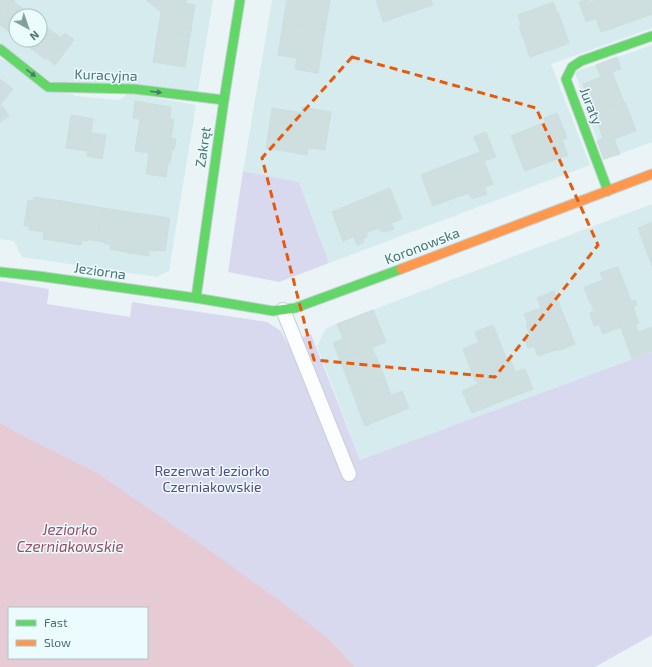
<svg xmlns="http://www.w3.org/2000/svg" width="652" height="667" viewBox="0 0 652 667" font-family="'Exo 2',sans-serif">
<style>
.residential{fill:#d6ebee;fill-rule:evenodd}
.green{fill:#d8d9ef;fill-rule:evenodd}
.water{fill:#e6cbd5;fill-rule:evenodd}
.building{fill:#cfdfdf;stroke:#ccdede}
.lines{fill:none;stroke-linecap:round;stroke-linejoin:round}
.lane-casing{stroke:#c6d1d3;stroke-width:16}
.fast-casing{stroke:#c4d1d3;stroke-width:11}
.slow-casing{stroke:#c4d1d3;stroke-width:11}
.lane{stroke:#fcfdfe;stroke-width:14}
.fast{stroke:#63d668;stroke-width:9}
.slow{stroke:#ff974d;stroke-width:9}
.oneway{fill:#4c7870}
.marked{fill:none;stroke:#e8590c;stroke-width:3;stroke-dasharray:8 5;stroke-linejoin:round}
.labels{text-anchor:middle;stroke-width:3;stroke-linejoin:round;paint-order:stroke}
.street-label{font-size:14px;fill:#4b7370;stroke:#ebfbfe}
.park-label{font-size:14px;fill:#584985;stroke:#ebfbfe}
.water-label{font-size:15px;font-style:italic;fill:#9b4e64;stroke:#ebfbfe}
</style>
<rect width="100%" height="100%" fill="#eaf4f7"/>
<!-- residential -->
<g class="residential">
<path d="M0 0H213L198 91 50 81 0 43ZM16 16H40V40H16Z"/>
<path d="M272 0H652V28L551 64 590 165 329 263 299 182 243 171Z"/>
<path d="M652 45V142L603 160 575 72Z"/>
<path d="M0 58 76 96 119 100 129 93 196 105 169 271 157 277 22 257 14 241 0 239Z"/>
<path d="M652 204V352L360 460 317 346 326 328 422 291Z"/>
</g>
<!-- green -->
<g class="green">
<path d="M243 171 299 182 329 263 279 282 228 272Z"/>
<path d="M0 281 49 289 47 304 130 317 132 302 267 322 281 331 287 343 311 334 360 460 652 352V635L595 667H0ZM9 608H147V658H9Z"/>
</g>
<!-- water -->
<path class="water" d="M0 423 23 436 97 473 209 550 291 609 327 638 355 667H0ZM9 608H147V658H9Z"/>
<!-- building -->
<g class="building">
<path d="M0 0H15L0 20Z"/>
<path d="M146 0H186L187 1 185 3 195 5 190 36 158 31 161 12Z"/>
<path d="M287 0H330L325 30 283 24Z"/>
<path d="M376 0H431L433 5 383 22Z"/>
<path d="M585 0H589L590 2 597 0H622L630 22 601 32 596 18 586 22 579 2Z"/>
<path d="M622 0H652V14L630 22Z"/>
<path d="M14 2 33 16H16V37L0 25V20Z"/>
<path d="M553 2 557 12H558L569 43 550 50 535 9Z"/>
<path d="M535 9 550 50 530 57 519 26 521 25 518 15Z"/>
<path d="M37 13 45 19 40 26V16H35Z"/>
<path d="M42 23 61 38 65 33 74 40 55 65 47 58 46 60 25 44 28 40H40V26Z"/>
<path d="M283 24 325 30 318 73 295 69 297 58 278 55Z"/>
<path d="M158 31 190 36 185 67 153 62Z"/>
<path d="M617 57 621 69 612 72 624 102 594 113 583 84 601 77 596 65Z"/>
<path d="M0 79 13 89 0 105 4 108 9 116 0 122Z"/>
<path d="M135 101 171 107 170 119H174L171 138 176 139 174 150 172 149 170 163H168L166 177 146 174 149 153 135 151 140 119 133 118Z"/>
<path d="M625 102 636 131 614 139 620 154 604 159 597 141 603 138 594 113Z"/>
<path d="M302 107 331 112 325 150 308 148 307 155 266 148 272 108 302 113Z"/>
<path d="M557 113 567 138 562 140 568 155 525 171 511 136 545 122 544 118Z"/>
<path d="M71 115 93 119 88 151 66 148Z"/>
<path d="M486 132 496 157 484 161 493 184 484 187 487 194 472 199 469 193 463 195 451 163 480 152 474 137Z"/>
<path d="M91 133 106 135 102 159 87 156Z"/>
<path d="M451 163 463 195 433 206 421 175Z"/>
<path d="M390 188 402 219 391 223 394 229 386 232 385 231 381 232 379 228 373 230 361 200Z"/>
<path d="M34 197 68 202 62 242 43 239 44 232 29 230V226H24L28 200 33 201Z"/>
<path d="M361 200 373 230 366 233 367 237 362 239 364 242 357 245 354 237 343 241 332 212Z"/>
<path d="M68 202 102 208 97 241 88 239V241L82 240 81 245 62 242Z"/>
<path d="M102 208 136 213 130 253 110 249 111 244H105V242L97 241Z"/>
<path d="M136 213 170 218 165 251 156 250 155 251 149 250V256L130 253Z"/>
<path d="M652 222V266L638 228Z"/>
<path d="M618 267 631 301 635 300 637 305 633 306 637 319 621 327 600 273Z"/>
<path d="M603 280 621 327 603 334 599 324 594 326 590 313 594 311 591 302 590 303 584 287Z"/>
<path d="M554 291 575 344 557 351 537 298Z"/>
<path d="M541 308 556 350 538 356 534 346 528 348 525 339 531 337 526 325 528 324 524 314Z"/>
<path d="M373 310 386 342 340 360 333 343 343 339 337 324Z"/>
<path d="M637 319 639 323 636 325 638 332 652 327V351L632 359 621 327Z"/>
<path d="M493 325 506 358 509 357 515 372 525 369 533 389 502 401 475 332Z"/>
<path d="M480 342 502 401 472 413 462 391 478 384 477 380 475 381 463 349Z"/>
<path d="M372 348 379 363 346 376 340 360Z"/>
<path d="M379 363 385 379 352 391 346 376Z"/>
<path d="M385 379 391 395 358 408 352 391Z"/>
<path d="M402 391 409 408 365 426 358 408Z"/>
</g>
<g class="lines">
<!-- lane casing -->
<g class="lane-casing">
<path id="lane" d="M283 310 349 474"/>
</g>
<!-- fast casing -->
<g class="fast-casing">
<g id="fast">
<path d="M0 49 48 87 134 89 224 100"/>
<path d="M608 191 566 79 572 67 581 61 652 36"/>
<path d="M0 272 38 276 196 298 273 311 295 308 401 269"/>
<path d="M196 298 224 100 240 0"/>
</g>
</g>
<!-- slow casing -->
<g class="slow-casing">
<path id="slow" d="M401 269 652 174"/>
</g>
<!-- lane -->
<use href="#lane" class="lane"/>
<!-- fast -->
<use href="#fast" class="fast"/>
<!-- slow -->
<use href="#slow" class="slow"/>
</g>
<!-- one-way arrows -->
<defs><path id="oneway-solid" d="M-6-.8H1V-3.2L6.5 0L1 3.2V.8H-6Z"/></defs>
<g class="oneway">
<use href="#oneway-solid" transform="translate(31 73) rotate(38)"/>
<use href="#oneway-solid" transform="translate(156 92) rotate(7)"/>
</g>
<!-- marked area -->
<path class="marked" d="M352 57 536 108 598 245 495 377 314 360 262 158Z"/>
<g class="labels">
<!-- street labels -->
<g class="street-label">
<text transform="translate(106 75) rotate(2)" y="5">Kuracyjna</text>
<text transform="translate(591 106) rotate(69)" y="5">Juraty</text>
<text transform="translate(203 147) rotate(-82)" y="5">Zakręt</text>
<text transform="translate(422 246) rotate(-21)" y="5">Koronowska</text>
<text transform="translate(100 271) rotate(8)" y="5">Jeziorna</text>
</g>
<!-- park labels -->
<g class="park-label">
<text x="212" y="476">Rezerwat Jeziorko<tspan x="212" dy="16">Czerniakowskie</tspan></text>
</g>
<!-- water labels -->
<g class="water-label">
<text x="70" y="535">Jeziorko<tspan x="70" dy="17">Czerniakowskie</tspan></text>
</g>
</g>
<!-- legend -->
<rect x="8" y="607" width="140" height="52" fill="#ebfbfe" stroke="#abc5c5"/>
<rect x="16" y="620" width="20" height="6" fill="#63d668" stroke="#abc5c5"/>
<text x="44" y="627" font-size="12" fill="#4b7370">Fast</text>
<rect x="16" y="640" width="20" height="6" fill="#ff974d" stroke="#abc5c5"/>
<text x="44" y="647" font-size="12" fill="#4b7370">Slow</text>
<!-- north arrow -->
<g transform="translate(28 28) rotate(140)"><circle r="19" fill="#ebfbfe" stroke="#abc5c5"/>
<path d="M0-3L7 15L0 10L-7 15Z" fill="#83a09f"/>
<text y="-6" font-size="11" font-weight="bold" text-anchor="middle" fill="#4b7370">N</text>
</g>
</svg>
